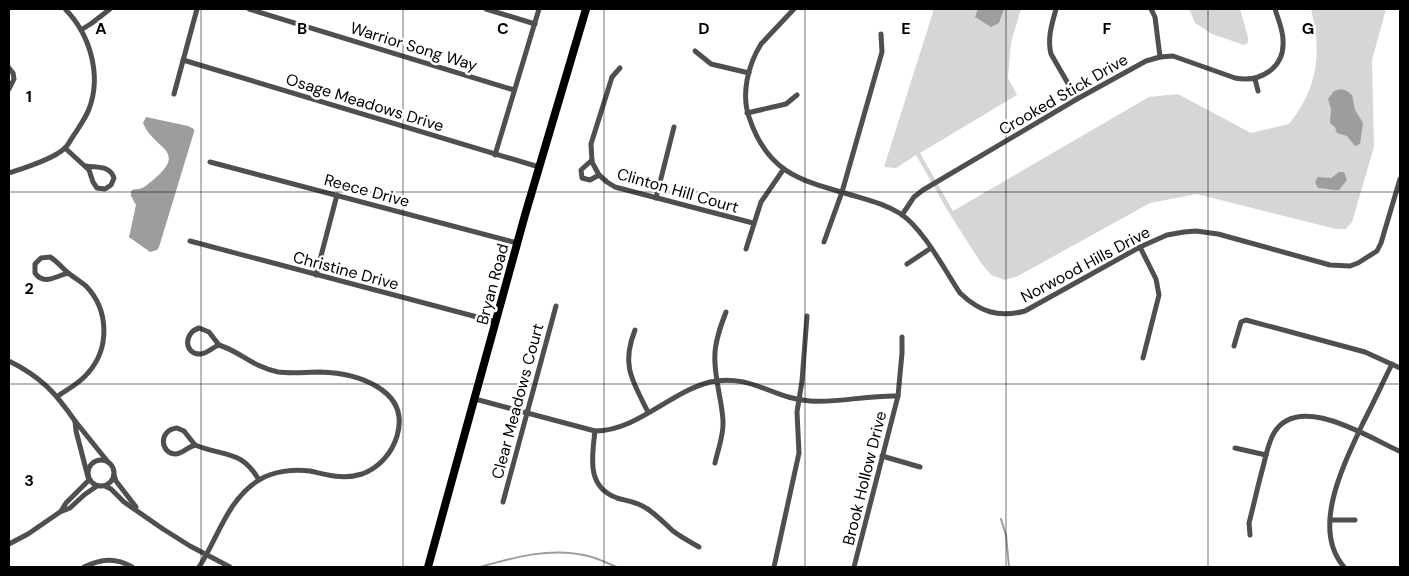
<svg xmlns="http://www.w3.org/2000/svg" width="1409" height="576" viewBox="0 0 1409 576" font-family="'DM Sans',sans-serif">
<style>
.green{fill:#d6d6d6}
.water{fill:#9d9d9d}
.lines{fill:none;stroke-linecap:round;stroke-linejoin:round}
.stream{stroke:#9d9d9d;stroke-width:2}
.street{stroke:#4f4f4f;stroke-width:5}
.primary{stroke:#000;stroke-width:8}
.grid{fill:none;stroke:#000;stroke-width:1;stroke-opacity:0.55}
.labels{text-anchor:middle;stroke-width:5;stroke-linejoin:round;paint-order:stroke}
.street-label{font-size:16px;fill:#000;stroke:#fff}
.grid-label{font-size:16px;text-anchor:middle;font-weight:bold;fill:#000;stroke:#fff;stroke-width:5;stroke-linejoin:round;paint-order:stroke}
</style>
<rect width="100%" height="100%" fill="#fff"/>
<!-- green -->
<g class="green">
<path d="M934 9H1021L1011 42 1008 78 1017 95 920 153 953 211 1149 97 1178 94 1251 133 1289 124C1318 88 1322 53 1311 9H1386L1372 60 1374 147 1352 222 1346 229H1336L1197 194 1150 203 1018 276 1005 280 991 275 981 263 949 213 916 155 896 168 884 167Z"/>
<path d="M1189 9H1240L1248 37V43L1244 45 1212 34 1195 23Z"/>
</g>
<!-- water -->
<g class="water">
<path d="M978 9H1004L999 23 991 27 975 17Z"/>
<path d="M1341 89 1347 91 1352 95 1355 110 1363 123 1360 144 1355 146 1347 136 1337 133 1335 127 1330 123 1331 109 1328 99 1334 91Z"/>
<path d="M146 117 188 126 194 129V132L159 247 157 250 150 252 129 237 136 205 131 196V191C135 188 137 190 142 188 145 187 149 183 152 181 190 150 154 150 143 123Z"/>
<path d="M1339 172H1344L1347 180 1339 190C1332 191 1326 188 1318 188L1315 182 1318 177 1331 178Z"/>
</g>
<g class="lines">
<!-- stream -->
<g class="stream">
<path d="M1001 519 1006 535 1009 567"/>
<path d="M480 567C514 557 552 547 588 556 598 558 608 564 617 567"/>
</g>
<!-- street -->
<g class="street">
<path d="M249 9 514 90"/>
<path d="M486 9 535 24"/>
<path d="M794 9 761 44C748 65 741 94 749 117 768 175 803 181 855 196 872 201 887 205 901 214 924 230 944 269 960 293 980 312 998 318 1025 311L1140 247 1167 235 1184 232 1196 231 1218 234 1330 265 1350 266 1358 263 1377 251 1381 243 1400 179"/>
<path d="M1056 9C1052 24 1047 38 1051 54L1077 99"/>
<path d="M1151 9 1155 17 1160 57"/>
<path d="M81 30 92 23 110 9"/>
<path d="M695 51 711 64 749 73"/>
<path d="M183 60 539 167"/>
<path d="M9 68 13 73 14 79 9 89"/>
<path d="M620 68 612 77 591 144 592 162 599 175 607 182 615 187 753 223"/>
<path d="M1255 79 1258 91"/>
<path d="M174 94 197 9"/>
<path d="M747 113 786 104 797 95"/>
<path d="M65 148 89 170 93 182 97 188 105 189 111 185 114 178C110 165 97 168 86 166"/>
<path d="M495 155 539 9"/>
<path d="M592 160 581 170 582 178 590 180 599 175"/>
<path d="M210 162 517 243"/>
<path d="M9 173C24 168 54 159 65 148 69 144 72 137 76 132 81 124 86 117 89 109 102 75 90 34 65 9"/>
<path d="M656 198 674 127"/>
<path d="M902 215 914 197 923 190 1077 99 1146 61 1160 57 1173 56 1235 78C1260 83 1285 68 1283 40 1283 30 1278 19 1275 9"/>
<path d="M190 241 496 322"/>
<path d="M824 242 842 192 882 52 881 34"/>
<path d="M1140 247 1156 279 1159 295 1143 358"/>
<path d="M746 249 761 202 783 170"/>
<path d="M907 264 931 248"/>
<path d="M316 275 337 195"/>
<path d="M199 328 209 332 219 345C213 347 208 353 201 354 184 355 183 333 199 328Z"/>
<path d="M635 330C621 365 632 380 648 412"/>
<path d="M1234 346 1241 322 1246 320 1365 352 1400 368"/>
<path d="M9 361C41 377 55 392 75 421"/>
<path d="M58 396C68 389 80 383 88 373 110 348 109 310 86 286 80 281 73 277 67 272 61 267 57 261 50 257L41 258 35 264V273C44 286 56 276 68 273"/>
<path d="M475 399 595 431C637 431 670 392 710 382 750 373 774 399 810 401 838 403 869 395 898 396"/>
<path d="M177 428 184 431 195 445C188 447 183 453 176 454 160 454 158 430 177 428Z"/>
<path d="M595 431C592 457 586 487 617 498 627 501 637 502 646 508 656 514 664 523 673 531 681 537 690 542 699 547"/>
<path d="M195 445C224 457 241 449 259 480"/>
<path d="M1235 448 1266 455"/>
<path d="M882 456 920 467"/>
<circle cx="101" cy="473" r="13"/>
<path d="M715 463C718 449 724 435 723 421 722 398 713 376 715 352 716 338 721 325 726 312"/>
<path d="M114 475 116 481 136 507"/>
<path d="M88 477 76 431 75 421 108 462"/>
<path d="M105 486 111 489 124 502 163 529 190 546 230 567"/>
<path d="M503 502 556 306"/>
<path d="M61 511 66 503 89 480"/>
<path d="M1330 520H1355"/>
<path d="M1250 535 1249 523C1254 504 1258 485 1263 467 1266 456 1268 443 1274 433 1298 392 1368 437 1399 451"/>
<path d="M9 544 28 534 60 512 70 508 84 495 97 486"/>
<path d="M84 567C101 559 115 557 132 567"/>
<path d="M199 567C218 538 227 500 259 480 273 471 294 469 310 471 329 475 343 480 362 474 379 468 392 453 397 436 411 389 356 373 320 372 306 372 292 374 278 372 253 367 241 352 219 345"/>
<path d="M774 567 799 453 797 412 802 381 807 316"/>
<path d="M854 567 898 396 902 353V337"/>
<path d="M1344 567C1310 528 1345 462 1363 423 1373 404 1382 384 1392 364"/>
</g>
<!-- primary -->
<path class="primary" d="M428 567 525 215 586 9"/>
</g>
<!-- grid -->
<path class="grid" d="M201 9V567M403 9V567M604 9V567M805 9V567M1006 9V567M1208 9V567M9 192H1400M9 384H1400"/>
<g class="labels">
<!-- street labels -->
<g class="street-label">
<text transform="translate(414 46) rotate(17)" y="6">Warrior Song Way</text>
<text transform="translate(1063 94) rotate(-30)" y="6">Crooked Stick Drive</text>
<text transform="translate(365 102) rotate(17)" y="6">Osage Meadows Drive</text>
<text transform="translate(367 190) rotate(15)" y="6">Reece Drive</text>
<text transform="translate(678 190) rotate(16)" y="6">Clinton Hill Court</text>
<text transform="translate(1085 264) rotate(-28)" y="6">Norwood Hills Drive</text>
<text transform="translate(346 270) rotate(15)" y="6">Christine Drive</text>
<text transform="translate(492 284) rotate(-75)" y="6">Bryan Road</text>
<text transform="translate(517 401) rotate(-75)" y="6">Clear Meadows Court</text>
<text transform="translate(864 478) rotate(-76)" y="6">Brook Hollow Drive</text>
</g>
</g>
<g class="grid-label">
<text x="101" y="34">A</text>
<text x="302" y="34">B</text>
<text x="503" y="34">C</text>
<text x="704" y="34">D</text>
<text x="906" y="34">E</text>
<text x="1107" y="34">F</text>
<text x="1308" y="34">G</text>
<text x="29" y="102">1</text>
<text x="29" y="294">2</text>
<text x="29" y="486">3</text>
</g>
<!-- border -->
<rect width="1409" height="576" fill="none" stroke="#000000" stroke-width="20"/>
</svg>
